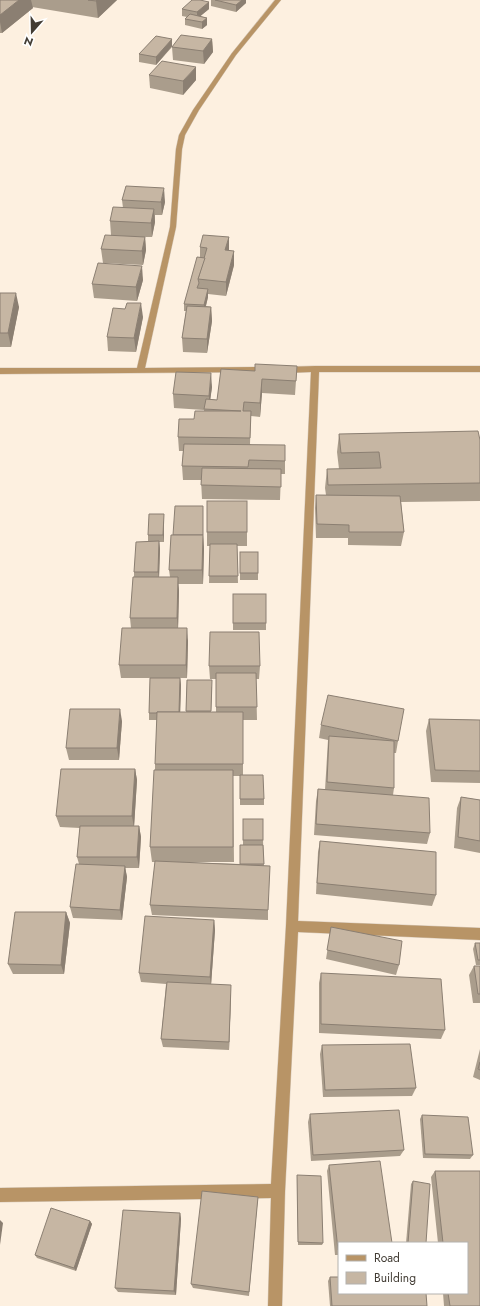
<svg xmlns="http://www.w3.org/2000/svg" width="480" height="1306" viewBox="0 0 480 1306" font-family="Jost,sans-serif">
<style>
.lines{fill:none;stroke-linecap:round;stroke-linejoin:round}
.minor-casing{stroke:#d8ccbe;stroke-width:1}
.minor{fill:#b89466;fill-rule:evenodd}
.wall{fill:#aa9d8c}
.shaded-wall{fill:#8b7f72}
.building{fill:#c6b6a3;stroke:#8b7f72}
</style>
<rect width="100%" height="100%" fill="#fdf0e0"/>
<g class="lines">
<!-- minor casing -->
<g class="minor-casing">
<g id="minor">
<path d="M275 0H281L236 55 199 110 185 135 182 149 176 227 145 368 268 367 271 368V372L0 374V368H137L170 227 176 149 179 135 193 110 232 53Z"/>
<path d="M315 366H480V372H319L298 921 480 928V940L298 932 285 1191 282 1306H268L271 1198 0 1202V1188L271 1184 286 926 311 372 284 373 280 370 284 367Z"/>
</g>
</g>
<!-- minor -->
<use href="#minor" class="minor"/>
</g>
<!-- wall -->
<g class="wall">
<path d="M0 0H117L98 18 32 7 33 8 2 33H0Z"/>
<path d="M211 0H246V3L236 12 211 6Z"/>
<path d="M209 2V9L200 16 207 18V25L202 29 185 25V19L187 17 182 16V9Z"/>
<path d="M172 39V46L212 39 213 52 204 64 173 60 172 47 156 65 139 62V54Z"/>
<path d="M149 75 196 80 183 95 150 88Z"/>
<path d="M122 200 165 202 162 215H155V222L152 237H145L146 250 143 265 103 263 101 249 111 235 110 221 123 208Z"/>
<path d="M229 237V251H234V265L226 296 208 294V297L206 306 211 307 212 321 207 353 183 352 182 338 186 311H184V304L200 257V247Z"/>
<path d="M143 280 137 301 94 298 92 284Z"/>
<path d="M0 293 19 307 11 347H0Z"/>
<path d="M143 317 136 352 108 351 107 337Z"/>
<path d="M297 366 295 395 262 393 260 417 251 416 250 444 285 461V474H281L280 500 202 499 201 480H183L182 466 183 451H179L178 437 194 419 204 411V410L174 408 173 394 212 387 210 399 217 400 255 371Z"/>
<path d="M339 434 480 440V501L401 502 404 532 401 546 348 545V538H316L315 508 316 495H326L325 488 327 469H339L337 452Z"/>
<path d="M203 506V535L204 549 203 584H178L179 591 178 628 188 641 187 678H180L181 685 180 712H186L187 680 212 687 211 712H216V679H210L209 666H260L259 679H256L257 720H243V775L264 799V805H240V776H233L234 862H182L240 864 243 845V819L263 840 264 866 268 910V920L152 915 150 905 155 862H152L150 847 155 770V764L157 720H149V713L150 678H121L119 665 131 628 130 618 134 577V572L148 541V535L164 521V542H159L160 549 159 577H170L169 570 173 535Z"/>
<path d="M207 532H247V546H237L238 583H209L210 546H207Z"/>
<rect x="240" y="552" width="18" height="28"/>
<path d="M233 594 266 623V630H233Z"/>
<path d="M429 719 480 720V783L431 782 426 731Z"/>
<path d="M122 721 119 760H69L66 748Z"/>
<path d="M321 725 398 741 396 753H394V788L393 795 430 833 427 844 314 835 316 801 318 789 325 790 328 740 319 738Z"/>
<path d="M135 769 137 780 134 826H139L141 837 139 868H125L127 877 122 920 73 918 70 907 79 864 77 857 80 828 60 827 56 816Z"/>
<path d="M461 797 480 800V853L454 848 457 808Z"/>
<path d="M320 841 436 895 432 906 316 894 318 852Z"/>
<path d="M66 912 70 923 64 974H13L8 964Z"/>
<path d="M214 920 215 930 211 984 231 995 229 1050 163 1047 161 1039 166 984 141 982 139 973Z"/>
<path d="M331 927 399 965 396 975 326 959Z"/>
<path d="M475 943H480V965H476L473 949Z"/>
<path d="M474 966H480V1003H473L469 975Z"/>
<path d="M321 973 445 1030 441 1039 319 1033V983Z"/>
<path d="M322 1045 416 1088 412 1096 323 1097 320 1054Z"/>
<path d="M480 1049V1080L473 1077Z"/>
<path d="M310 1114 404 1150 400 1156 311 1161 308 1122Z"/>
<path d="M422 1115 473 1155 470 1159 423 1158 420 1119Z"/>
<path d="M329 1165 339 1243V1255H335L327 1171Z"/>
<path d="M435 1171H480V1306H444L443 1293H467V1243H438L431 1177Z"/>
<path d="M297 1175 323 1243 322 1245H298L297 1179Z"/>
<path d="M413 1181 426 1243H406L411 1184Z"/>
<path d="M258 1197 249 1296 193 1288 191 1284Z"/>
<path d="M180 1213 181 1219 176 1295 118 1292 115 1288Z"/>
<path d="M90 1221 92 1224 76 1271 37 1258 35 1255Z"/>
<path d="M330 1277 427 1306H330L328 1281Z"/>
</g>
<!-- shaded-wall -->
<g class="shaded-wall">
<path d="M19 0H31L33 8 2 33 0 22V15Z"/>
<path d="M97 0H117L98 18 96 1Z"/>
<path d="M242 0H246V3L236 12V5Z"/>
<path d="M209 2V9L197 19V12Z"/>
<path d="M207 18V25L202 29V22Z"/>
<path d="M172 39V46L156 65V57Z"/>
<path d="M212 39 213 52 204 64 203 51Z"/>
<path d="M196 67V80L183 95V81Z"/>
<path d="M164 188 165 202 162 215 161 202Z"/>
<path d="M154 209 155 222 152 237 151 223Z"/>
<path d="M145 237 146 250 143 265 142 251Z"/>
<path d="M229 237V251L225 250Z"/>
<path d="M234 251V265L226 296V282Z"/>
<path d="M142 266 143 280 137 301 136 287Z"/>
<path d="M208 289V297L204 313V305Z"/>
<path d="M16 293 19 307 11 347 8 333Z"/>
<path d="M141 303 143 317 136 352 134 338Z"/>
<path d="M211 307 212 321 207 353V339Z"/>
<path d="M211 373 212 387 209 410V396Z"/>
<path d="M262 379V393L260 417V403Z"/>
<path d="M164 514V542L163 535Z"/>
<path d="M203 535 204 549 203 584 202 570Z"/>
<path d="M159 541 160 549 159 579 158 572Z"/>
<path d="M178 577 179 591 178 631 177 618Z"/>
<path d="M187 628 188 641 187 678 186 665Z"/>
<path d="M180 678 181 685 180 720 179 713Z"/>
<path d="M120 709 122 721 119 760 117 748Z"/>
<path d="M135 769 137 780 134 828 132 816Z"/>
<path d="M139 826 141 837 139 868 137 857Z"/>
<path d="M125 866 127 877 122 920 120 910Z"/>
<path d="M66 912 70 923 64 974 61 965Z"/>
<path d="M214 920 215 930 211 986 210 977Z"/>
<path d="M231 985V995L229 1050V1042Z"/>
<path d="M180 1213 181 1219 176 1295 174 1291Z"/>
<path d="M0 1220 3 1223 0 1245Z"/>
<path d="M90 1221 92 1224 76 1271 74 1268Z"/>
</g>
<!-- building -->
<g class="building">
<path d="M0 0H19L0 15Z"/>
<path d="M88 0H97L96 1Z"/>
<path d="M192 0H200L209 2 197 12 182 9Z"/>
<path d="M215 0H242L236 5Z"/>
<path d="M190 14 207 18 202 22 185 19Z"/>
<path d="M181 35 212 39 203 51 172 47Z"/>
<path d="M156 36 172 39 156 57 139 54Z"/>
<path d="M162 61 196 67 183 81 149 75Z"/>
<path d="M126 186 164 188 161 202 122 200Z"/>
<path d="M113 207 154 209 151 223 110 221Z"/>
<path d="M105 235 145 237 142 251 101 249Z"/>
<path d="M203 235 229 237 225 250 234 251 226 282 198 279 207 248 200 247Z"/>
<path d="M197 257 205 258 198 279 199 283 197 288 208 289 204 305 184 304Z"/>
<path d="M98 263 142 266 136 287 92 284Z"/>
<path d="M0 293H16L8 333H0Z"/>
<path d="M127 303H141L134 338 107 337 113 308 125 309Z"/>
<path d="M187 306 211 307 207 339 182 338Z"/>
<path d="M255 364 297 366 296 381 262 379 260 403 244 402 243 411H251L250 438 178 437 179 419H194L195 411H241L204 409 206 399 217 400 221 369 255 371Z"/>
<path d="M176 372 211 373 209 396 173 394Z"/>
<path d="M478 431 480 440V483L328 485 327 469 381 468 379 452 341 453 339 434Z"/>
<path d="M184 444 285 445V461L249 460 248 467 182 466Z"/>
<path d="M202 468 281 469V487L201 485Z"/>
<path d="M316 495 400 496 404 532H349V525L317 524Z"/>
<rect x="207" y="501" width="40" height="31"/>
<path d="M175 506H203V535H173Z"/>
<path d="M149 514H164L163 535H148Z"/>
<path d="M171 535H203L202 570H169Z"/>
<path d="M159 541 158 572H134L136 542Z"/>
<path d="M210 544H237L238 576H209Z"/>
<rect x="240" y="552" width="18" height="21"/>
<path d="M133 577H178L177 618H130Z"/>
<rect x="233" y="594" width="33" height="29"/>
<path d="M122 628H187L186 665H119Z"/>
<path d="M210 632H259L260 666H209Z"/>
<path d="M216 673H256L257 707H216Z"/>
<path d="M150 678H180L179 712H157V713H149Z"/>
<path d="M187 680H212L211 711H186Z"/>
<path d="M328 695 404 709 398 741 321 725Z"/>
<path d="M70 709H120L117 748H66Z"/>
<path d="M157 712H243V764H155Z"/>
<path d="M429 719 480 720V771L435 770Z"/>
<path d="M329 736 394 741V788L327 782Z"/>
<path d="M61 769H135L132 816H56Z"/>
<path d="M154 770H233V847H150Z"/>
<path d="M240 775H263L264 799H240Z"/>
<path d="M318 789 429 798 430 833 316 824Z"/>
<path d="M461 797 480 800V841L458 837Z"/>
<rect x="243" y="819" width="20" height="21"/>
<path d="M80 826H139L137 857H77Z"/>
<path d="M320 841 436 852V895L317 883Z"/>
<path d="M240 845H263L264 864H240Z"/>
<path d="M155 861 270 866 268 910 150 905Z"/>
<path d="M76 864 125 866 120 910 70 907Z"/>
<path d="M15 912H66L61 965 8 964Z"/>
<path d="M145 916 214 920 210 977 139 973Z"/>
<path d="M331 927 402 941 399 965 327 950Z"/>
<path d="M475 943H480V960H478Z"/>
<path d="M474 966H480V994H478Z"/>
<path d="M321 973 441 979 445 1030 321 1024Z"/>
<path d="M167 982 231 985 229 1042 161 1039Z"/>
<path d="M410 1044 416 1088 325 1090 322 1045Z"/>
<path d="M480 1062V1070L478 1069Z"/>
<path d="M399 1110 404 1150 313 1155 310 1114Z"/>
<path d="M422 1115 468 1117 473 1155 425 1154Z"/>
<path d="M380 1161 392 1243H339V1250H338L329 1165Z"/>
<path d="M435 1171H480V1306H450L448 1293H467V1243H443Z"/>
<path d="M297 1175 321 1176 323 1243 298 1242Z"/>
<path d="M413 1181 430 1184 426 1243H408Z"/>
<path d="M202 1191 258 1197 249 1292 191 1284Z"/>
<path d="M51 1208 90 1221 74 1268 35 1255Z"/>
<path d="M123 1210 180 1213 174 1291 115 1288Z"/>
<path d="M330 1277H339V1293H426L427 1306H332Z"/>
</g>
<!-- legend -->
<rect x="338" y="1242" width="130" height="52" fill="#ffffff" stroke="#b3b1ae"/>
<rect x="346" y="1255" width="20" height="6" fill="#b89466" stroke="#b3b1ae"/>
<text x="374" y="1262" font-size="12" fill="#423c34">Road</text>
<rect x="346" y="1272" width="20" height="12" fill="#c6b6a3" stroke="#b3b1ae"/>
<text x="374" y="1282" font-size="12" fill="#423c34">Building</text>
<!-- north arrow -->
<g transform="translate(32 32) rotate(200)" stroke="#ffffff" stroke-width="3" paint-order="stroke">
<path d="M0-3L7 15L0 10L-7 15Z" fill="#423c34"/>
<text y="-6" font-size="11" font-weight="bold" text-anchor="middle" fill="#423c34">N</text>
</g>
</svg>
